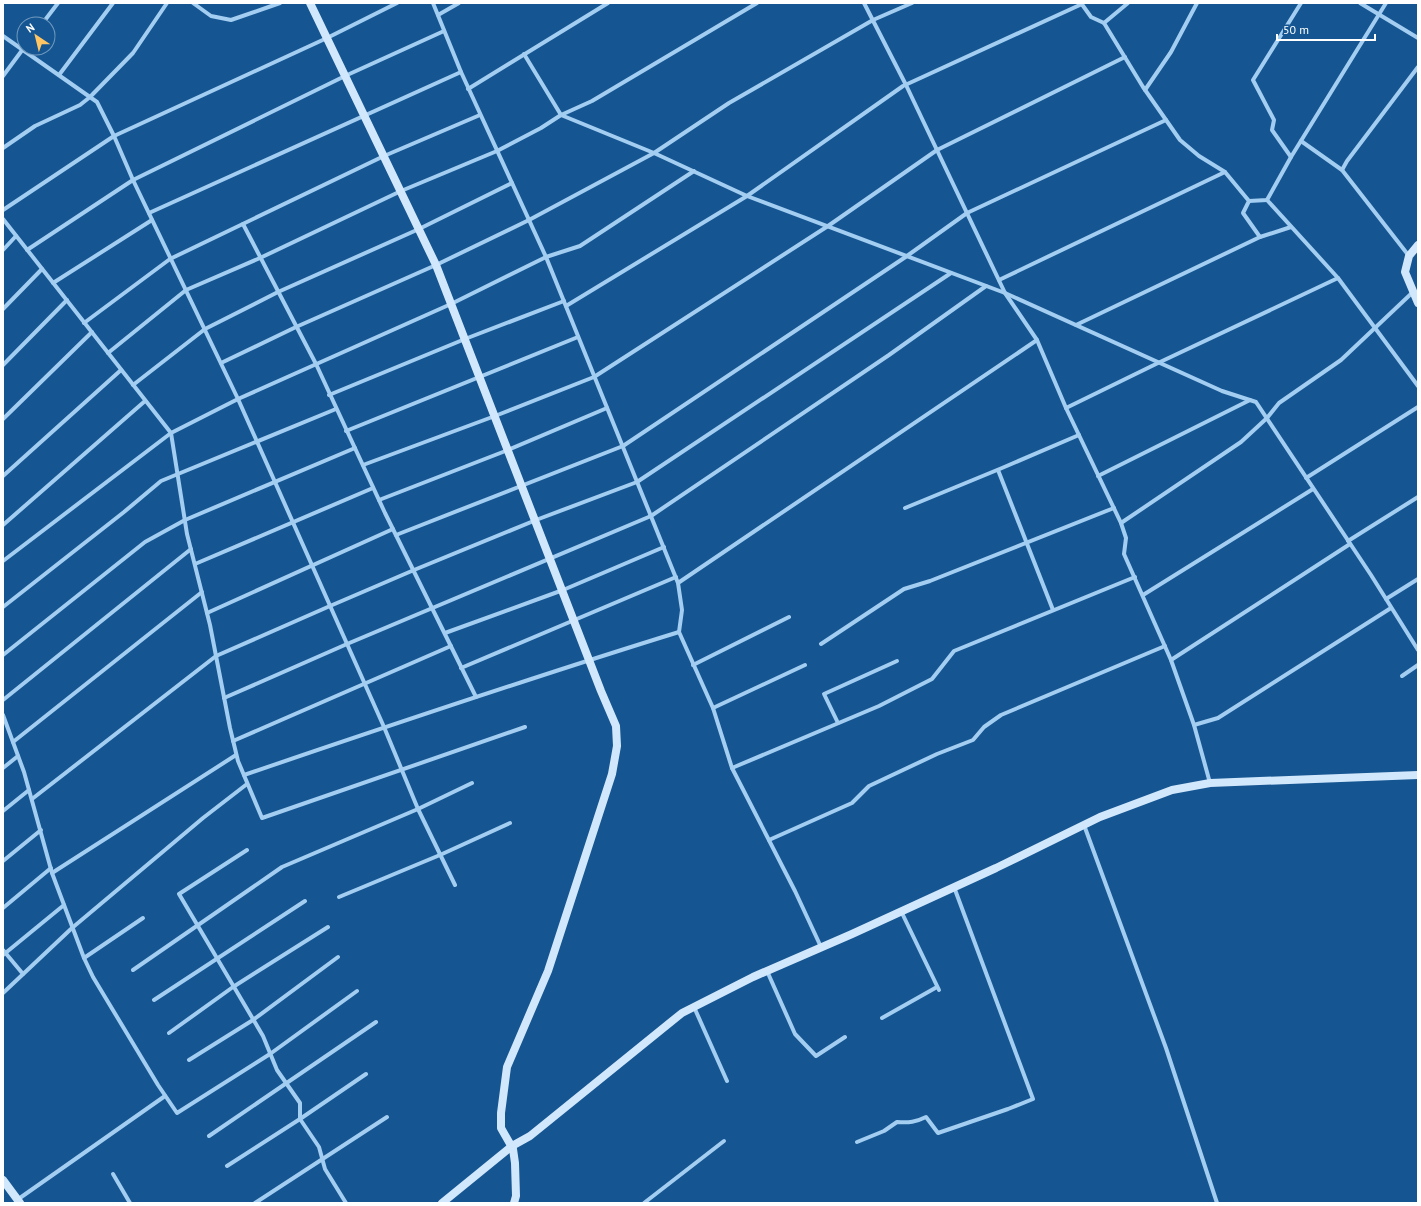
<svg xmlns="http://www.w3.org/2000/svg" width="1421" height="1206" viewBox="0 0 1421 1206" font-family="'PT Sans',sans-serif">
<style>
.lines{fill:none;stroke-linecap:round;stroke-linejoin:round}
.street{stroke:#a3cdf1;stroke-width:4}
.secondary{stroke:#d1e7fc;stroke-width:8}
</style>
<rect width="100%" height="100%" fill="#155692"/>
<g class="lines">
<!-- street -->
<g class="street">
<path d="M193 3 211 16 231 20 280 3"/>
<path d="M433 3 461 72 546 257 678 583 682 610 679 632 713 708 732 768 795 891 821 947"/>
<path d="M864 3 906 85 1005 293 1037 340 1066 408 1121 523 1126 538 1124 554 1171 660 1194 725 1210 783"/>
<path d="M1081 3 1091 17 1104 23 1143 87 1180 140 1199 156 1225 172 1249 201 1243 213 1260 237"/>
<path d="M1360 3 1418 38"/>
<path d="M438 15 459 3"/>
<path d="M1104 23 1128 3"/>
<path d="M42 24 58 3"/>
<path d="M3 36 97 102 114 136 133 180 238 399 384 727 418 809 455 885"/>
<path d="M524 54 561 115 654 153 747 196 1005 293 1222 391 1256 402 1371 575 1418 650"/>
<path d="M59 75 113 3"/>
<path d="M3 76 23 49"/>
<path d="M468 89 608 3"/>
<path d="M1145 90 1171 52 1197 3"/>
<path d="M1301 141 1342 170 1409 256"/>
<path d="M3 148 35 126 80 105 90 97 133 53 167 3"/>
<path d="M1291 157 1272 130 1274 120 1253 80 1301 3"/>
<path d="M1342 170 1347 161 1418 67"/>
<path d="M1267 200 1338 278 1418 386"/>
<path d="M1249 201 1267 200 1291 157 1386 3"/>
<path d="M3 210 114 136 327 38 397 3"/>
<path d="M149 213 461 72"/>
<path d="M3 219 171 433 187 534 210 625 230 728 238 761 262 818 525 727"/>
<path d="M243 224 316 364 385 513 476 697"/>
<path d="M3 250 16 236"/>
<path d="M27 250 133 180 345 76 444 31"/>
<path d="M999 280 1225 172"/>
<path d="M53 283 152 220"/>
<path d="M566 306 747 196 903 86 1082 4"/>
<path d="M3 309 42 269"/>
<path d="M84 323 170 259 384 156 480 115"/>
<path d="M1076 325 1260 237 1291 227"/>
<path d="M108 353 186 290 260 258 401 191 497 151 541 128 561 115 592 101 757 3"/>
<path d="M221 363 296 327 436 265 529 220 654 153 729 103 873 20 912 3"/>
<path d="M3 365 67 300"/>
<path d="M133 385 205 329 278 292 419 229 512 183"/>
<path d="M329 395 465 339 564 301"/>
<path d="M1066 408 1158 363 1338 278"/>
<path d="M3 419 92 332"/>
<path d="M346 431 578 337"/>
<path d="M363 465 495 416 594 377 828 226 937 150 1125 57"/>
<path d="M998 470 1053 610"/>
<path d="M3 476 121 370"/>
<path d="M1098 476 1250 400"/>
<path d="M1306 478 1418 407"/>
<path d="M379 500 508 450 607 408"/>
<path d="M905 508 1002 468 1079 435"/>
<path d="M1121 523 1241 442 1267 418 1279 403 1341 360 1413 292"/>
<path d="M3 525 145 401"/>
<path d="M396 535 623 446 907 256 967 213 1166 120"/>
<path d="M1348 541 1418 497"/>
<path d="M3 561 171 433 238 399 451 304 546 257 580 246 694 171"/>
<path d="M195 564 373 488"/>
<path d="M678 583 1037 340"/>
<path d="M1143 595 1313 489"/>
<path d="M1386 599 1418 579"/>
<path d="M3 607 124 512 161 481 336 409"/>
<path d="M207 613 393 529"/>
<path d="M445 633 563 590 664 547"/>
<path d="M821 644 904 589 930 581 1114 508"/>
<path d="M3 655 145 542 185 520 355 448"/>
<path d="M1171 660 1350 544"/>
<path d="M693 665 789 617"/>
<path d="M461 668 676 577"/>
<path d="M1402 676 1418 665"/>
<path d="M224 698 347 644 651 516 889 355 986 286"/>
<path d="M3 700 191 549"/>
<path d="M713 708 805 665"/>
<path d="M3 715 24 772 52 873 84 958 93 977 158 1085 177 1113 270 1054 357 991"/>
<path d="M838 723 824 694 897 661"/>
<path d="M1194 725 1218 718 1391 608"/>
<path d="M233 741 451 646"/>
<path d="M13 742 202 592"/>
<path d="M3 768 18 756"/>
<path d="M732 768 879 706 932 679 954 651 1135 577"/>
<path d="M244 775C388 726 533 677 679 632"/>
<path d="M32 799 216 656 330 606 414 570 536 520 637 482 951 273"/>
<path d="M3 811 29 790"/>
<path d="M1084 825 1166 1048 1217 1203"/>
<path d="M769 840 852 803 869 786 937 754 973 740 984 727 1001 715 1165 646"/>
<path d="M247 850 179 894 263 1036 277 1070 300 1103V1119L319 1147 325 1169 346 1203"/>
<path d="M3 861 41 830"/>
<path d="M52 873 236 755"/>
<path d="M339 897 440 855 510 823"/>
<path d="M3 908 51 868"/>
<path d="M901 911 939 990"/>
<path d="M3 950 23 974"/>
<path d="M3 955 64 905"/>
<path d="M84 958 143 918"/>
<path d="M133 970 282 867 418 809 472 783"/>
<path d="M767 971 795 1034 816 1056 845 1037"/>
<path d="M3 993 72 928 203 818 247 784"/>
<path d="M154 1000 305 901"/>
<path d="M694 1007 727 1081"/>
<path d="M882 1018 937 987"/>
<path d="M169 1033 233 987 328 927"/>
<path d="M189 1060 253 1020 338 957"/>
<path d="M209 1136 376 1022"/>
<path d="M857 1142 884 1131 897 1122C909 1123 916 1122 926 1117L938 1133 1008 1109 1033 1099 954 887"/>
<path d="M227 1166 300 1119 366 1074"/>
<path d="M113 1174 130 1203"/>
<path d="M17 1200 165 1096"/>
<path d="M255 1203 387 1117"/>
<path d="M644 1203 724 1141"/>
</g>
<!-- secondary -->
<g class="secondary">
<path d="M310 3 436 265 601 691 616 726 617 746 612 774 548 971 507 1067 501 1113V1128L513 1149 515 1163 516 1196 514 1203"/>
<path d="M1418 245 1409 256 1405 272 1418 303"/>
<path d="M3 1180 20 1203"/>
<path d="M442 1203 512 1146 530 1136 682 1013 753 977 852 934 996 868 1100 817 1172 790 1210 783 1418 775"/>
</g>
</g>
<!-- border -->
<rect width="1421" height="1206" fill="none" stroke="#ffffff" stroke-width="8"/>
<!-- north arrow -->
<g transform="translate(36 36) rotate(325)"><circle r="19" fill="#155692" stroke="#739abe"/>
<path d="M0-3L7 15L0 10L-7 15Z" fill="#ffc563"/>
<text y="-6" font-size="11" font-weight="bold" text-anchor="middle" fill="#ffffff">N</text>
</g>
<!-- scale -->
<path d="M1277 34v6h98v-6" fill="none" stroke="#ffffff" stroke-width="2"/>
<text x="1283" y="34" font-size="12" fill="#ffffff" stroke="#155692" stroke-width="3" paint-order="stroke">50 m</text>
</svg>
